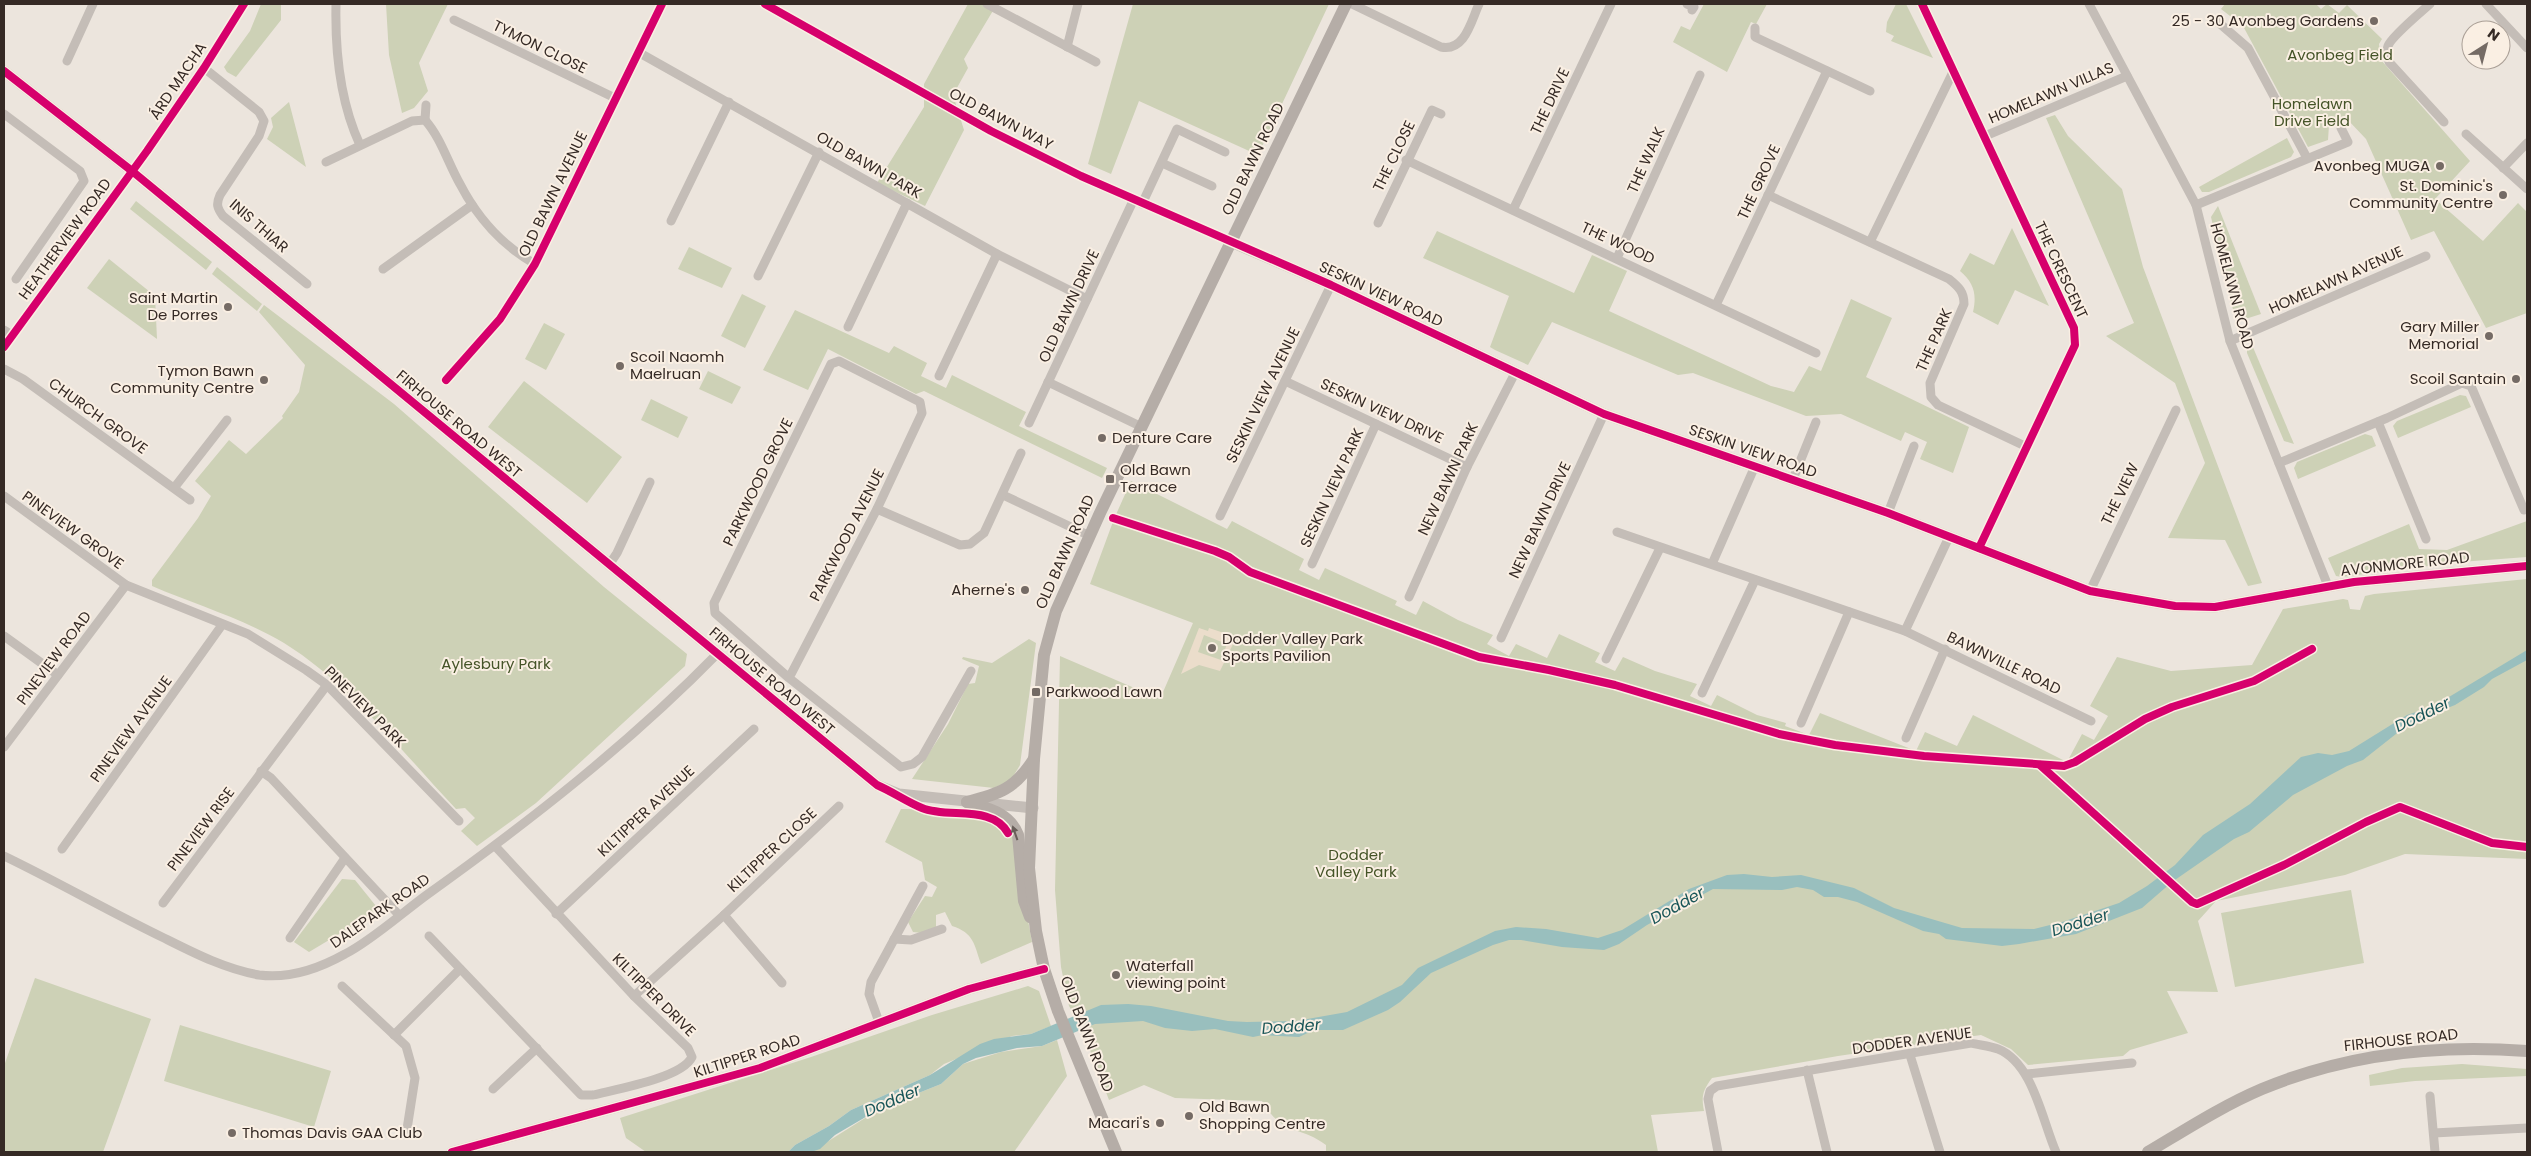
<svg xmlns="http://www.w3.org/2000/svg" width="2531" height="1156" viewBox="0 0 2531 1156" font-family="Poppins,sans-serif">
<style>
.green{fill:#cdd1b6}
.plaza{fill:#ebddcb;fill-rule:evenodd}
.water{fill:#99bfbe}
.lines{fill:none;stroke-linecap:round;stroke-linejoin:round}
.minor{stroke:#c4bdb7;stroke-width:9}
.tertiary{stroke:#c4bdb7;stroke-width:11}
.secondary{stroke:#b5ada7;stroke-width:12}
.cycleway-casing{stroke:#faefe3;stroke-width:11}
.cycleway{stroke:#d6006c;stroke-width:8}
.oneway{fill:#685e59}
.poi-dot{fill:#756b65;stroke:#faefe3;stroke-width:2}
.labels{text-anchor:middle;stroke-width:4;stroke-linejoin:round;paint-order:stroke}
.poi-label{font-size:15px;fill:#352a25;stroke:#faefe3;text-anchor:end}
.street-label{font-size:15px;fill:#352a25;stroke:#faefe3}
.park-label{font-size:15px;fill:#455428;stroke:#faefe3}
.water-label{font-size:16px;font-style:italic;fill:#195558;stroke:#faefe3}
</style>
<rect width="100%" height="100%" fill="#ece5dd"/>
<!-- green -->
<g class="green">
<path d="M261 4H281V20L236 77 227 72 224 67 250 31Z"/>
<path d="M386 4H448L419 63 428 91 414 108 402 113 389 55Z"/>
<path d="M968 4H997L964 59 968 68 953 95 964 130 925 206 877 183 924 107V84Z"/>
<path d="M1133 4H1329L1258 155 1139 101 1111 174 1088 164Z"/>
<path d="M1704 4H1767L1756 24 1751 22 1727 72 1673 42 1681 26 1690 30Z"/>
<path d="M1896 4H1906L1933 58 1891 41 1894 36 1886 32 1887 22Z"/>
<path d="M2225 4H2316L2321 9 2327 4 2339 13 2347 5 2382 39 2379 44 2381 60 2470 161 2435 199 2483 241 2518 203 2527 212V313L2486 328 2434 231 2411 240 2366 139 2347 119 2329 125 2328 140 2308 147 2243 26 2221 9Z"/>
<path d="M289 102 306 167 267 139 273 127 271 118Z"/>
<path d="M2055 115 2068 136 2122 189 2143 267 2262 583 2248 586 2225 540 2168 538 2205 463 2175 383 2106 336 2134 323 2046 118Z"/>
<path d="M2287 138 2294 152 2291 157 2209 192H2202L2199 187Z"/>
<path d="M136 201 212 262 206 270 130 209Z"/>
<path d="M2218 206 2261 314 2239 321 2235 318 2211 217Z"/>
<path d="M2012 228 2049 306 2015 290 1998 325 1973 312C1977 294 1974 283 1960 271L1970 253 1994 265Z"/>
<path d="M1437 231 1574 293 1592 255 1627 271 1609 311 1771 386 1794 392 1809 366 1821 371 1851 299 1892 318 1866 377 1969 427 1953 473 1920 459 1927 442 1905 432 1901 441 1841 414 1806 416 1693 373 1678 375 1552 322 1528 365 1495 350 1490 347 1509 296 1423 258Z"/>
<path d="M689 247 732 268 722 288 678 269Z"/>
<path d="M109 259 155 296 157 339 87 288Z"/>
<path d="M217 267 262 304 257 311 212 274Z"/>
<path d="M742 294 766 306 745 348 721 336Z"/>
<path d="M264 305 394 404 604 587 687 654 685 666 536 803 477 846 461 831 475 818 465 808 456 809C403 753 350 684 284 643 242 618 196 605 152 586V580L198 518 211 496 195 481 229 440 246 454 283 418 282 416 299 392 305 365 259 312Z"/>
<path d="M795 310 889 353 894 346 927 363 921 376 946 388 952 375 1026 412 1019 426 1107 468 1102 478 924 391 916 394 828 349 808 390 763 370Z"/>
<path d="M544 323 565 334 546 370 525 359Z"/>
<path d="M2247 345H2252L2294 444 2284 441 2247 353Z"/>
<path d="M708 371 741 387 732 404 699 389Z"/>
<path d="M524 381 622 457 587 503 488 427Z"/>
<path d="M2460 395 2466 396 2471 407 2398 438 2393 426 2397 421Z"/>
<path d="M651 399 688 417 678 438 641 420Z"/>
<path d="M2365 434 2372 436 2376 446 2298 479 2294 468 2297 462Z"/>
<path d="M1131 481 1227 529 1232 521 1304 559 1299 570 1319 580 1325 568 1397 601 1395 605 1416 615 1423 601 1458 620 1493 635 1487 644 1509 656 1516 644 1547 658 1559 634 1600 653 1595 662 1615 671 1623 657 1655 671 1697 684 1690 696 1711 706 1717 695 1757 715 1786 723 1785 726 1809 735 1820 713 1916 751 1925 732 1957 746 1973 715 2067 762 2082 734 2094 740 2108 716 2090 706 2117 657 2171 671 2252 665 2283 609 2343 599 2348 600 2350 609 2360 610 2365 596 2374 594 2527 579V859L2405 854 2345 875 2216 901 2198 921 2218 992 2167 991 2188 1033 2130 1050 2123 1056 2028 1065 2011 1049 1981 1035 1838 1056 1712 1078C1703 1090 1701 1096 1704 1111L1651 1115 1658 1152H1326V1145C1299 1125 1283 1137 1262 1101L1175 1098 1144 1085 1109 1100 1080 1024 1069 1006 1061 967 1055 890 1060 656 1160 699 1193 623 1090 584 1114 519Z"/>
<path d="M2527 521V557L2460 562 2342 577 2336 576 2328 558 2409 524 2419 549 2447 550Z"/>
<path d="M1029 639 1036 643 1020 765 1011 780 994 788 912 779 948 724 968 684 975 683 979 666 962 659 963 657 992 663Z"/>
<path d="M901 809 971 810 997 815 1012 833 1032 942 981 964C974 944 974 933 952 926L945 912 936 915V927L922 933 913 932 908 922 925 896 932 897 937 887 925 880 922 862 885 842Z"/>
<path d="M342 879 355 880 376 906V912L309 952 294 942Z"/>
<path d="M2351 890 2364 963 2235 987 2221 913Z"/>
<path d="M35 978 151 1019 103 1152H4V1066Z"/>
<path d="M1028 986 1039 991 1051 1026 1031 1034 1012 1036 944 1064 930 1075 851 1110 829 1126 795 1145 788 1152H646L626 1138 620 1118 811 1057 932 1015Z"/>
<path d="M180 1025 331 1071 314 1127 164 1081Z"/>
<path d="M1057 1040 1067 1076 1014 1152H811L881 1108 941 1084 963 1064 1001 1052 1042 1046Z"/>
<path d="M2462 1064 2527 1069V1076L2415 1081 2370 1086 2369 1075 2402 1068Z"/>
</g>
<!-- plaza -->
<path class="plaza" d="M1199 628 1208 631 1209 628 1230 635 1228 640 1234 642 1220 671 1199 665 1181 674ZM1204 635 1227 644 1221 660 1198 652Z"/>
<!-- water -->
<path class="water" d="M2527 650V660L2492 679 2484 687 2455 705 2420 719 2401 730 2363 760 2347 766 2293 795 2249 832 2234 839 2172 882 2142 908 2076 934 2019 944 2002 946 1946 939 1939 934 1923 931 1857 902 1838 897H1824L1813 890 1797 887 1782 890 1713 889 1647 925 1619 944 1604 950 1562 947 1521 940H1509L1493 945 1431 973 1400 1002 1388 1010 1343 1030H1314L1299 1037 1263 1035 1253 1037 1215 1029 1192 1031 1165 1028 1143 1021 1095 1024 1042 1046 1017 1048 976 1058 963 1064 941 1084 881 1108 835 1135 820 1149 811 1152H788L795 1145 829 1126 851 1110 930 1075 980 1044 994 1039 1031 1034 1101 1005 1128 1004 1151 1006 1228 1021 1247 1022 1296 1021 1347 1012 1402 985 1418 968 1495 931 1516 927 1546 929 1598 938 1622 930 1689 889 1727 875 1744 874 1772 877 1801 875 1854 888 1894 908 1962 928 2034 929 2062 922 2119 903 2147 886 2175 865 2203 835 2250 804 2301 757 2318 753 2332 755 2349 751 2407 715 2434 706Z"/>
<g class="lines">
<!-- minor -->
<g class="minor">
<path d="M336 4C335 50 340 102 360 145"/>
<path d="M765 4 991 131 1081 176 1231 242"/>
<path d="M987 4 1096 62"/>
<path d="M1352 4 1441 47C1465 52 1471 21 1479 4"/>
<path d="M1687 4 1694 7 1692 10"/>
<path d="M1922 4 2074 328 2075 345 1979 548"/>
<path d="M2089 4 2196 205 2230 341 2328 586"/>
<path d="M2430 4C2421 12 2391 37 2388 46 2386 51 2388 58 2389 62L2444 122"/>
<path d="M2486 4 2527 48"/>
<path d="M454 20 615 98"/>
<path d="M2218 22 2248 48 2307 158"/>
<path d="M1755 28V37L1870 91"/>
<path d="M1067 47 1078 4"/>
<path d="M638 52 997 254 1087 299"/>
<path d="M67 61 93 4"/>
<path d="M204 68 259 112 264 121 259 136 220 195C216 204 217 208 223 216L307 284"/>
<path d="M4 114 80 171 84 181 16 279"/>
<path d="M425 120 426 105"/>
<path d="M2466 134 2527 189"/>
<path d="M1985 136 2127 76"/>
<path d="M1406 160 1816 353"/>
<path d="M326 162 412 121 425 120C441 138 448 163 460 184 477 217 503 246 535 264"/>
<path d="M1162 163 1212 186"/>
<path d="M2503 168 2527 143"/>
<path d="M1768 195 1949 279C1959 287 1964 292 1964 304L1930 383 1931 397 1938 405 2027 447"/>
<path d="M1142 204 1177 129 1225 152"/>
<path d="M2196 205 2348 142 2341 128"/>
<path d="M1513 210 1611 4"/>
<path d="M671 221 729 102"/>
<path d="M1378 223 1432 110 1441 114"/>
<path d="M1870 242 1954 70"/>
<path d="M1617 258 1700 75"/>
<path d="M383 269 472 205"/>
<path d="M758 276 819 152"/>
<path d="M1716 305 1827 71"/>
<path d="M848 327 907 203"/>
<path d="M4 330 12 335"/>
<path d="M2230 341 2426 256"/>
<path d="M4 347 147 151 204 68 244 4"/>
<path d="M4 369 23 379 190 500"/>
<path d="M939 376 997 254"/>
<path d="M446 380 500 319 535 264 662 4"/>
<path d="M1285 381 1467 467"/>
<path d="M1048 382 1142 427"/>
<path d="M2378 422 2426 539"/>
<path d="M1029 423 1133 201"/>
<path d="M2279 463 2387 418 2462 383 2471 386 2524 510 2527 509"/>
<path d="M1793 479 1816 422"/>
<path d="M174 488 227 420"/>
<path d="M1003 495 1090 536"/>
<path d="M4 496 126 585 248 634 306 670 327 685 459 821"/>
<path d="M877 509 960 545 970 544 984 533 1021 453"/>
<path d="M1888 513 1914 446"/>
<path d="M1220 516 1331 285"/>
<path d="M1617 532 1905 631 2091 721"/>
<path d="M1312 564 1376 424"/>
<path d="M1712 564 1755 466"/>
<path d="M609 565 617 553 650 482"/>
<path d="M2090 591 2176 410"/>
<path d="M1409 597 1467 467 1515 373"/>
<path d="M1905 631 1949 537"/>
<path d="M4 636 58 675"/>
<path d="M1501 638 1604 414"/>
<path d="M1606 659 1660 548"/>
<path d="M789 678 877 509 922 413 920 402 839 361 831 364 714 603 715 613 789 678 901 767 913 764 922 757 971 671"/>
<path d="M1702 693 1755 580"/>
<path d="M1801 723 1849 612"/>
<path d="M1906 738 1945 649"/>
<path d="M4 747 126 585"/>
<path d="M261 771 271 778 399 915"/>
<path d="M62 849 222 625"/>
<path d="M4 856C58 882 110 912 164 938 194 953 225 969 259 975 289 979 320 968 345 954 371 941 403 912 428 894 530 821 630 743 718 653"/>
<path d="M163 903 327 685"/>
<path d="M556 914 754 729"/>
<path d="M724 915 782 983"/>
<path d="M429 936 581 1095H593C617 1089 682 1078 692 1057L688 1048 634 996 495 846"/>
<path d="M290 938 345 858"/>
<path d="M894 939 911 940 942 929"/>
<path d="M342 986 406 1046 415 1078 407 1129"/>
<path d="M634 996 724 915 839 806"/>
<path d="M879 1022 869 994 871 982 923 886"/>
<path d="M394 1035 460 969"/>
<path d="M1910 1055 1940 1152"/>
<path d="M1807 1070 1827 1152"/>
<path d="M2027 1074 2132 1063"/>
<path d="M493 1089 537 1048"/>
<path d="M2430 1096 2435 1152"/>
<path d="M2434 1133 2527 1128"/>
<path d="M1718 1152 1708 1099 1710 1091 1717 1086 1971 1043C1979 1045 1990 1046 1998 1049 2033 1063 2042 1120 2056 1152"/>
</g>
<!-- tertiary -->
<g class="tertiary">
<path d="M4 71 132 171 877 785 899 794 1033 808"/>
<path d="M1231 242 1331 285 1604 414 1888 513 2090 591 2175 606 2215 607 2354 582 2527 566"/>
<path d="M452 1152 760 1068 969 989 1044 969"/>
</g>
<!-- secondary -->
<g class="secondary">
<path d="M967 802C988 809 1009 812 1018 835L1024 901 1030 917"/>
<path d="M967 802C999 794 1015 789 1034 759"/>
<path d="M1116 1152 1058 1011 1044 969 1036 931 1029 868 1034 759 1044 655 1056 611 1100 513 1346 4"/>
<path d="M2148 1152C2185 1130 2222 1106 2262 1089 2346 1054 2436 1044 2527 1051"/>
</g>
<!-- cycleway casing -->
<g class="cycleway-casing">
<g id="cycleway">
<path d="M765 4 991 131 1081 176 1331 285 1604 414 1888 513 2090 591 2175 606 2215 607 2354 582 2527 566"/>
<path d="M1922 4 2074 328 2075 345 1979 548"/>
<path d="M4 71 132 171 877 785C893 792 907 802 922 808 948 819 992 804 1008 833"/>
<path d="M4 347 147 151 204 68 244 4"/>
<path d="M446 380 500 319 535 264 662 4"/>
<path d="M1113 518 1215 551 1229 557 1250 572 1479 657 1549 670 1615 685 1779 734 1835 745 1924 756 2064 766 2075 762 2145 719 2172 707 2254 681 2312 649"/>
<path d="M2040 765 2192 902 2197 904 2284 865 2366 822 2400 807 2492 843 2527 847"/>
<path d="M452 1152 760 1068 969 989 1044 969"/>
</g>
</g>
<!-- cycleway -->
<use href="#cycleway" class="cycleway"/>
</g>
<!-- one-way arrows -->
<defs><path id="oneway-solid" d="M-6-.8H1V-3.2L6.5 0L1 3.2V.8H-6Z" transform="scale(1.25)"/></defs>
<use class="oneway" href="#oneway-solid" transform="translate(1015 833) rotate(-109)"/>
<!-- markers -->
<g class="poi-dot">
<circle cx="2374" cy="21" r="5"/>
<circle cx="2440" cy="166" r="5"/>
<circle cx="2503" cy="195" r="5"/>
<circle cx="228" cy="307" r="5"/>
<circle cx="2489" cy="336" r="5"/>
<circle cx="620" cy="366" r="5"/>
<circle cx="2516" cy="379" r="5"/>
<circle cx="264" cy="380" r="5"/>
<circle cx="1102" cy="438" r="5"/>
<rect x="1105" y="474" width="10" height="10" rx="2.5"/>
<circle cx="1025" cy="590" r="5"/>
<circle cx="1212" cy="648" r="5"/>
<rect x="1031" y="687" width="10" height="10" rx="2.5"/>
<circle cx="1116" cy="975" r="5"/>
<circle cx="1189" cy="1116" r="5"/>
<circle cx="1160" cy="1123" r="5"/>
<circle cx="232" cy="1133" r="5"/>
</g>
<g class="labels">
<!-- poi labels -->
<g class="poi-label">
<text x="2364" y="26">25 - 30 Avonbeg Gardens</text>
<text x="2430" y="171">Avonbeg MUGA</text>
<text x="2493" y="191">St. Dominic's<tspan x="2493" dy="17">Community Centre</tspan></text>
<text x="218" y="303">Saint Martin<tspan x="218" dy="17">De Porres</tspan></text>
<text x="2479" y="332">Gary Miller<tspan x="2479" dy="17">Memorial</tspan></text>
<text x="630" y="362" text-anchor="start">Scoil Naomh<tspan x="630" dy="17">Maelruan</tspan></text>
<text x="254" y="376">Tymon Bawn<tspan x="254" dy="17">Community Centre</tspan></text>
<text x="2506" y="384">Scoil Santain</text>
<text x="1112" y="443" text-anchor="start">Denture Care</text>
<text x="1120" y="475" text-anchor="start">Old Bawn<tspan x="1120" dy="17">Terrace</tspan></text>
<text x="1015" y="595">Aherne's</text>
<text x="1222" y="644" text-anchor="start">Dodder Valley Park<tspan x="1222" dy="17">Sports Pavilion</tspan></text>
<text x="1046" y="697" text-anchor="start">Parkwood Lawn</text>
<text x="1126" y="971" text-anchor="start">Waterfall<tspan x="1126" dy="17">viewing point</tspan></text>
<text x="1199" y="1112" text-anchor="start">Old Bawn<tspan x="1199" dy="17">Shopping Centre</tspan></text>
<text x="1150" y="1128">Macari's</text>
<text x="242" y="1138" text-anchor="start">Thomas Davis GAA Club</text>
</g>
<!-- street labels -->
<g class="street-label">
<text transform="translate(540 47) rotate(26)" y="5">TYMON CLOSE</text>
<text transform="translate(178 81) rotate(-56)" y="5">ÁRD MACHA</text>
<text transform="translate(2051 93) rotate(-23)" y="5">HOMELAWN VILLAS</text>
<text transform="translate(1550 101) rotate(-65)" y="5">THE DRIVE</text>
<text transform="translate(1001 119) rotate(28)" y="5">OLD BAWN WAY</text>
<text transform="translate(1394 156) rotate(-64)" y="5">THE CLOSE</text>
<text transform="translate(1253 159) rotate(-64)" y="5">OLD BAWN ROAD</text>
<text transform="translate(1646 160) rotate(-66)" y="5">THE WALK</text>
<text transform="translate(869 165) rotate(30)" y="5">OLD BAWN PARK</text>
<text transform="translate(1759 182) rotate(-65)" y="5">THE GROVE</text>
<text transform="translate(553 194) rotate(-64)" y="5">OLD BAWN AVENUE</text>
<text transform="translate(259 226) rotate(41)" y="5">INIS THIAR</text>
<text transform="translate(65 239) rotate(-54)" y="5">HEATHERVIEW ROAD</text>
<text transform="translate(1618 243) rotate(25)" y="5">THE WOOD</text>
<text transform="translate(2061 270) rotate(65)" y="5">THE CRESCENT</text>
<text transform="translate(2336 280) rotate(-24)" y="5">HOMELAWN AVENUE</text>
<text transform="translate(2232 286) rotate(75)" y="5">HOMELAWN ROAD</text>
<text transform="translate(1381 294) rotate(25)" y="5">SESKIN VIEW ROAD</text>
<text transform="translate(1069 306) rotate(-65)" y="5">OLD BAWN DRIVE</text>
<text transform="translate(1934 340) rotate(-66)" y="5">THE PARK</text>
<text transform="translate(1263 395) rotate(-64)" y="5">SESKIN VIEW AVENUE</text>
<text transform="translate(1382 411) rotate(25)" y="5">SESKIN VIEW DRIVE</text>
<text transform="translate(98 416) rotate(36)" y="5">CHURCH GROVE</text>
<text transform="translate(459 424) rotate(40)" y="5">FIRHOUSE ROAD WEST</text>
<text transform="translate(1753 451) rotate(19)" y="5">SESKIN VIEW ROAD</text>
<text transform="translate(1448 479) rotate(-65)" y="5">NEW BAWN PARK</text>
<text transform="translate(758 482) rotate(-64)" y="5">PARKWOOD GROVE</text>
<text transform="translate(1332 488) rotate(-65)" y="5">SESKIN VIEW PARK</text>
<text transform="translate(2120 494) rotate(-64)" y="5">THE VIEW</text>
<text transform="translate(1540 520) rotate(-65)" y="5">NEW BAWN DRIVE</text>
<text transform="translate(73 530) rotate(36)" y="5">PINEVIEW GROVE</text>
<text transform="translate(847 535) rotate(-63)" y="5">PARKWOOD AVENUE</text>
<text transform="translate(1065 552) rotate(-66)" y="5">OLD BAWN ROAD</text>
<text transform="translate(2405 564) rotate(-6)" y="5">AVONMORE ROAD</text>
<text transform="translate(54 658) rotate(-53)" y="5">PINEVIEW ROAD</text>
<text transform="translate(2004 663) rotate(26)" y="5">BAWNVILLE ROAD</text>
<text transform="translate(772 681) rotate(40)" y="5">FIRHOUSE ROAD WEST</text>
<text transform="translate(365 707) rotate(45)" y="5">PINEVIEW PARK</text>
<text transform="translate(131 729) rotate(-54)" y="5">PINEVIEW AVENUE</text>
<text transform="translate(646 811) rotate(-43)" y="5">KILTIPPER AVENUE</text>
<text transform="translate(201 829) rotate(-53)" y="5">PINEVIEW RISE</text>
<text transform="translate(772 850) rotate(-43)" y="5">KILTIPPER CLOSE</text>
<text transform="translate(380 911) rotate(-35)" y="5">DALEPARK ROAD</text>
<text transform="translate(654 995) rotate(45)" y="5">KILTIPPER DRIVE</text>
<text transform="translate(1087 1034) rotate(69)" y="5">OLD BAWN ROAD</text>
<text transform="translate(2401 1040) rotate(-6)" y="5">FIRHOUSE ROAD</text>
<text transform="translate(1912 1041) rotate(-8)" y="5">DODDER AVENUE</text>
<text transform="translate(747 1056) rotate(-18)" y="5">KILTIPPER ROAD</text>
</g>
<!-- park labels -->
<g class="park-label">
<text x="2340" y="60">Avonbeg Field</text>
<text x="2312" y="109">Homelawn<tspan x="2312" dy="17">Drive Field</tspan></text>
<text x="496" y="669">Aylesbury Park</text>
<text x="1356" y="860">Dodder<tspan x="1356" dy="17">Valley Park</tspan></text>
</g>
<!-- water labels -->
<g class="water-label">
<text transform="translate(2422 714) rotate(-26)" y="6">Dodder</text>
<text transform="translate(1677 905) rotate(-29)" y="6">Dodder</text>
<text transform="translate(2080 922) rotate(-17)" y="6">Dodder</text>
<text transform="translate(1291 1026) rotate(-4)" y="6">Dodder</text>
<text transform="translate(892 1100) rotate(-23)" y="6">Dodder</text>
</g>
</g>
<!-- border -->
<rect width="2531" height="1156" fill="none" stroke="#352a25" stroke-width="10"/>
<!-- north arrow -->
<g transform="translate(2486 45) rotate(36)"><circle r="24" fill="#faefe3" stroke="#aba097"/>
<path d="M0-4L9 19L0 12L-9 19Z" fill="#756b65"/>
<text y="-8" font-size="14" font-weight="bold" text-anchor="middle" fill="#352a25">N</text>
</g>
</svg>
